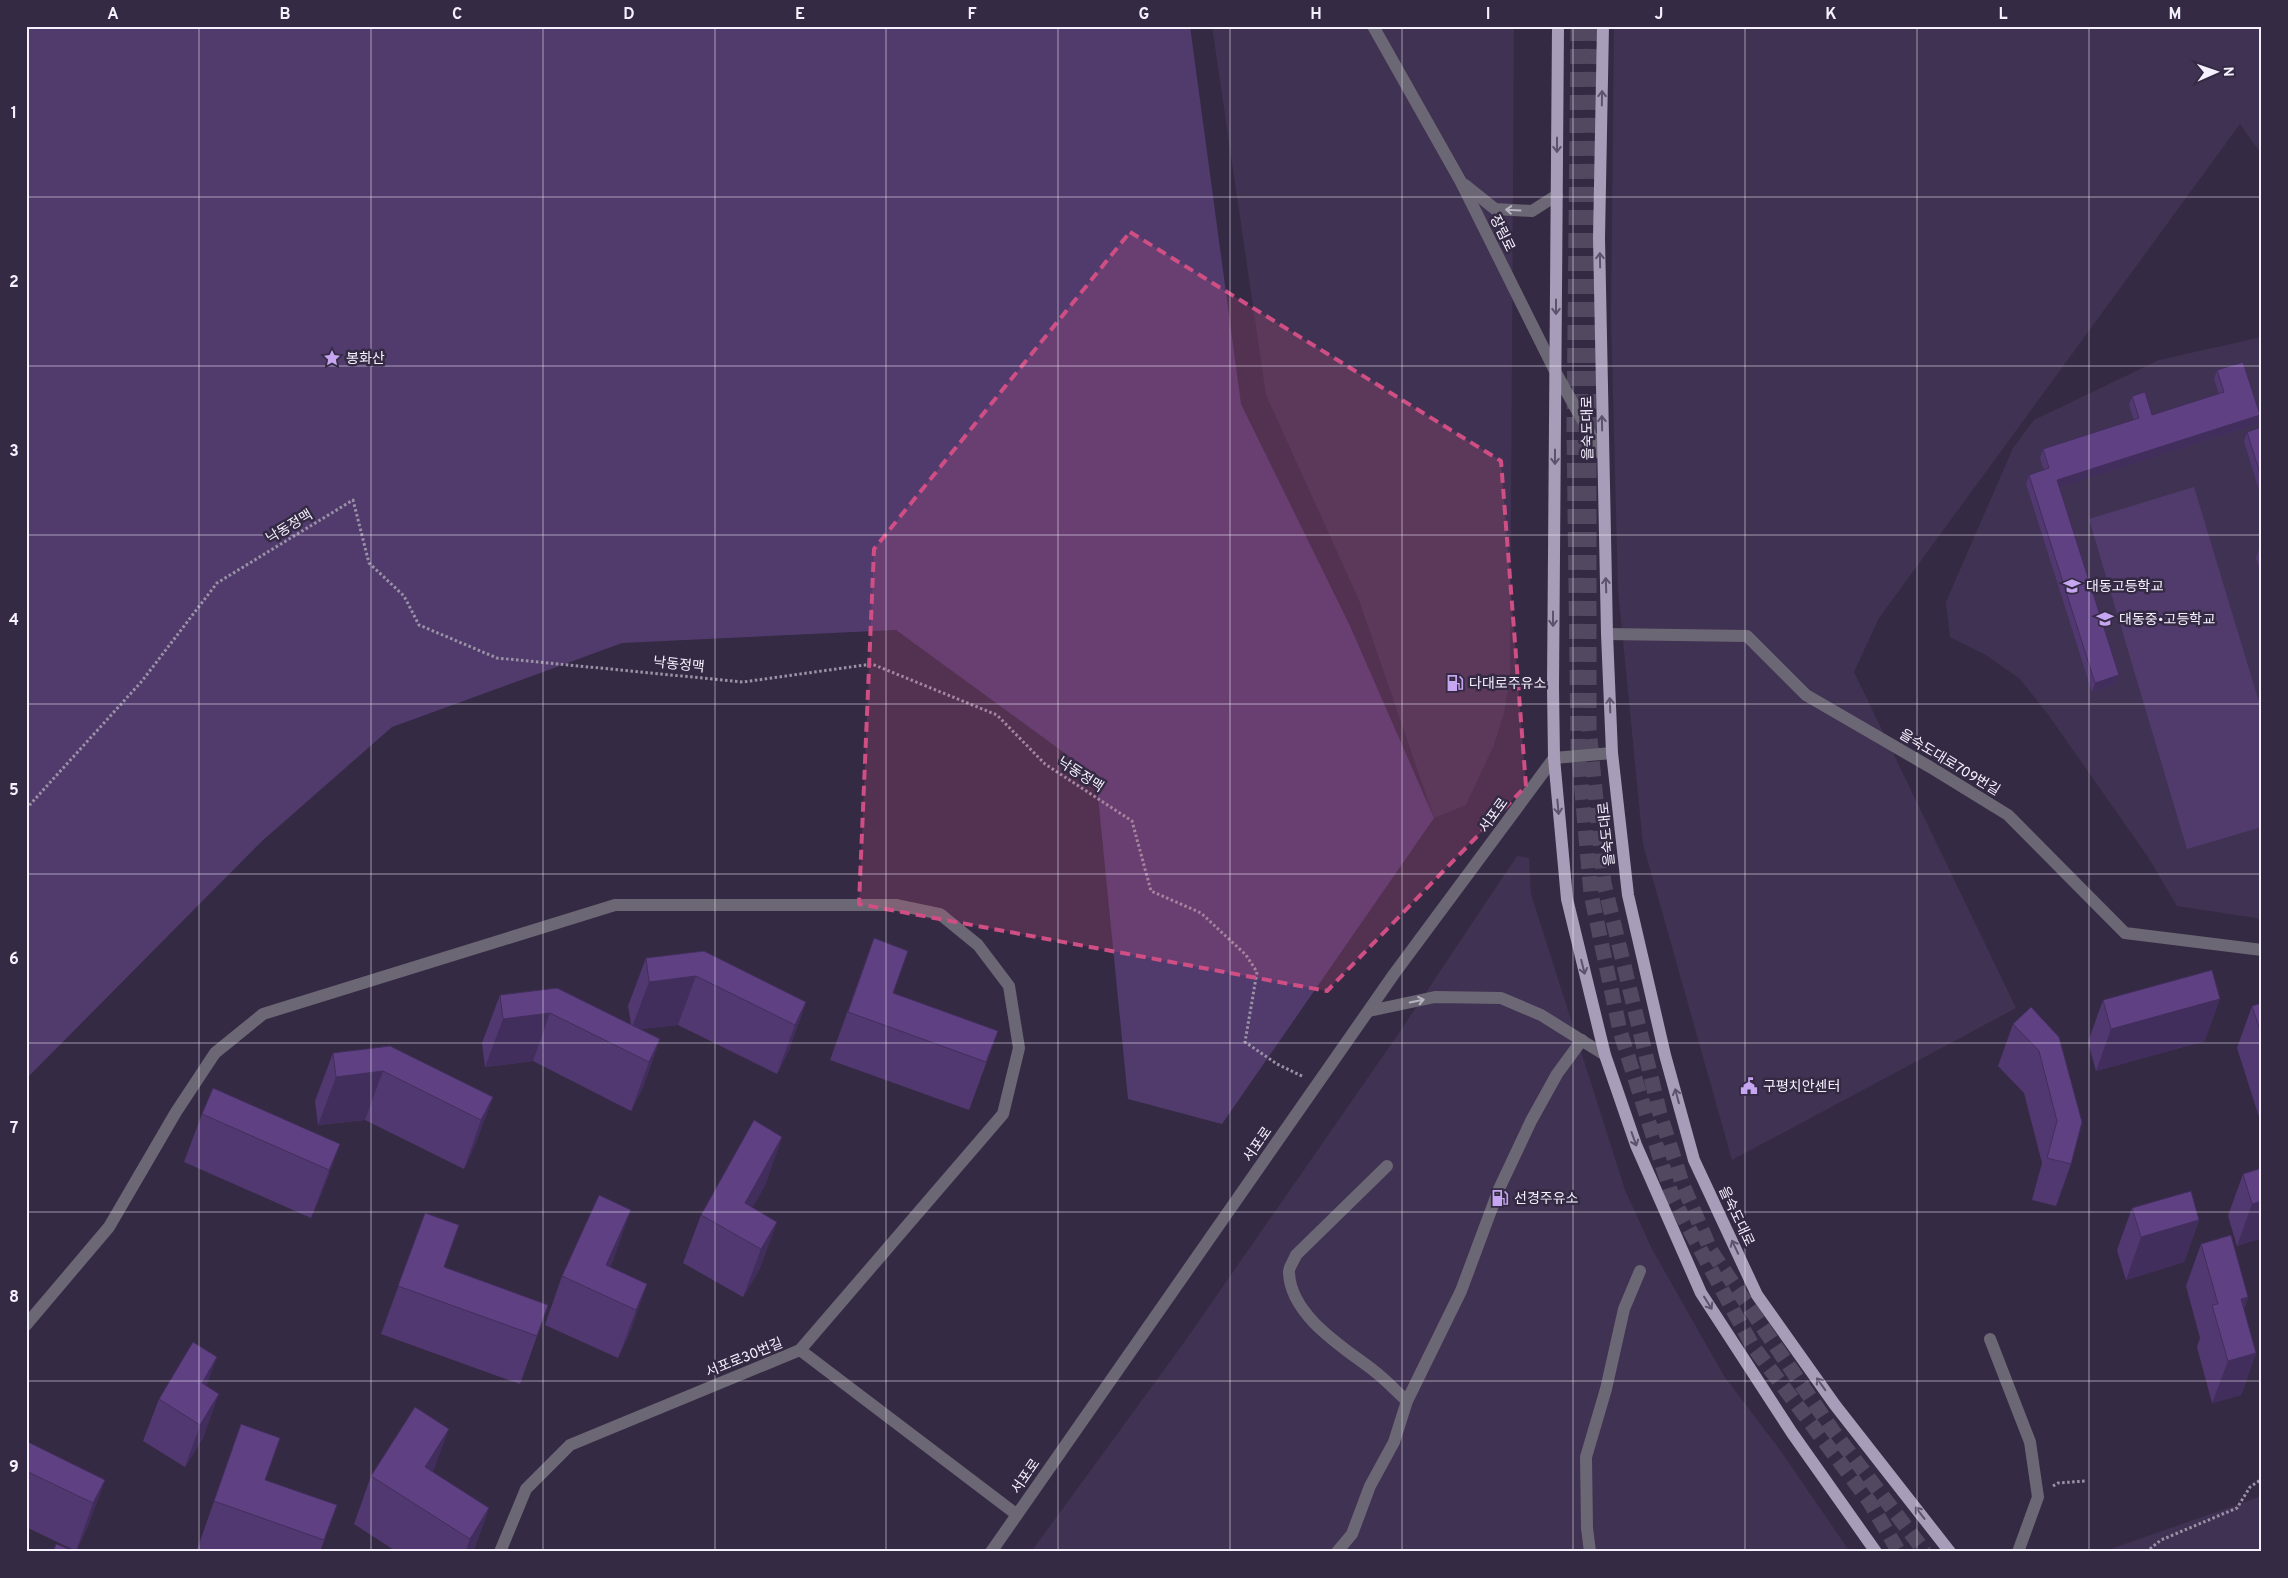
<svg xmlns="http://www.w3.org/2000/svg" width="2288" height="1578" viewBox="0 0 2288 1578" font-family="Overpass,'Noto Sans KR',sans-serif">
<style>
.built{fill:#403252}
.green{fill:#513b6d}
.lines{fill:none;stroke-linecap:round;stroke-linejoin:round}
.highway-tunnel{stroke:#524860;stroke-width:15;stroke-dasharray:15 8;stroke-linecap:butt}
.path{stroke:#9a92a5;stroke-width:3;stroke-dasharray:2.5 2.5;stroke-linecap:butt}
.minor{stroke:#6c6774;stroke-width:12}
.major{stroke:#a89db8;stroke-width:12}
.wall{fill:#523871}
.shaded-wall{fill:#422e5c}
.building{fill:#5f4183;stroke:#422e5c}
.oneway{stroke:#5d526d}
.oneway2{stroke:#b8b3c0}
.marked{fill:#cf4e84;fill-opacity:0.2;stroke:#cf4e84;stroke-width:4;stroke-dasharray:10 6;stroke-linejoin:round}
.grid{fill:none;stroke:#f6f1fe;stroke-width:1;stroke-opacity:0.55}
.labels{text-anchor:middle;stroke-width:5;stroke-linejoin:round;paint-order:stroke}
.street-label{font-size:14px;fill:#f6f1fe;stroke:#352a44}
.poi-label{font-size:14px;fill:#f6f1fe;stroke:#352a44;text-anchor:start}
.neatline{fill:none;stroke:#f6f1fe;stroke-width:2}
.grid-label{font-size:16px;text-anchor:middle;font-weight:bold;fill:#f6f1fe}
</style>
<rect width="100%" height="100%" fill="#352a44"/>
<!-- built -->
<g class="built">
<path d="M1212 26H1514L1510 678 1504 713 1494 745 1466 805 1434 818 1359 600 1266 395Z"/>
<path d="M1614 26H2262V155L2240 124 1879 618 1854 672 2016 1008 1732 1160 1643 844 1618 590 1611 317Z"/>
<path d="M2262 337V919L2177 906 2148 857 2047 713 2020 679 1986 655 1950 637 1946 602 2013 448 2034 420 2159 360Z"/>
<path d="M1517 856 1529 858 1531 894 1625 1190 1652 1249 1724 1376 1780 1450 1850 1552H1031L1183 1344 1399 1033Z"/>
<path d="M2262 1496V1552H2102Z"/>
</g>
<!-- green -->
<g class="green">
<path d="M26 26H1190L1241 404 1350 626 1434 818 1222 1124 1128 1099 1096 776 896 630 622 643 392 727 262 841 26 1079Z"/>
<path d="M2194 487 2262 712V827L2187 849 2089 519Z"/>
</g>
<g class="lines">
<!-- highway-tunnel -->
<g class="highway-tunnel">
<path d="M1578 26 1574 429 1578 747 1591 894 1620 1031 1673 1199 1752 1345 1869 1501 1899 1552"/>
<path d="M1592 26 1589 197V728L1604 883 1660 1114 1682 1183 1711 1251 1833 1431 1925 1552"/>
</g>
<!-- path -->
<g class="path">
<path d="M26 809 142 681 217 583 353 500 369 563 404 596 419 625 497 658 743 682 872 664 997 715 1045 764 1132 821 1151 891 1201 913 1246 955 1257 972 1245 1042 1277 1064 1304 1077"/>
<path d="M2053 1486 2058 1483 2085 1481"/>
<path d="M2146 1552 2161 1540 2237 1508 2250 1487 2262 1479"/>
</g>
<!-- minor -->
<g class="minor">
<path d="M1373 26 1461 182 1556 373 1602 455"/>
<path d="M1465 185 1495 209 1532 211 1557 195"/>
<path d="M1607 634 1747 636 1806 695 1930 767 2008 815 2125 933 2262 950"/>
<path d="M1369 1011 1435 997 1501 998 1541 1015 1605 1055"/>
<path d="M1387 1166 1296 1255C1294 1261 1288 1268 1289 1273 1291 1316 1343 1347 1373 1370 1385 1379 1396 1391 1407 1401"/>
<path d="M26 1325 109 1227 176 1112 215 1053 263 1014 615 905H897L940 914 978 945 1009 986 1019 1048 1003 1114 800 1350"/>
<path d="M1990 1339 2030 1442 2038 1497 2018 1552"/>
<path d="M500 1552 526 1489 570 1445 800 1350 1016 1514"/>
<path d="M991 1552 1394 974 1554 758 1612 753"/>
<path d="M1337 1552 1352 1534 1370 1486 1394 1442 1407 1401 1461 1291 1499 1189 1531 1121 1557 1074 1582 1040"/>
<path d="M1590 1552 1587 1528 1586 1457 1606 1389 1624 1309 1640 1271"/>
</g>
<!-- major -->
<g class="major">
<path d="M1558 26 1553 687 1554 758 1567 899 1605 1055 1636 1145 1701 1293 1792 1433 1876 1552"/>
<path d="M1603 26 1599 238 1607 634 1612 753 1628 895 1665 1055 1694 1160 1757 1295 1835 1405 1950 1552"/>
</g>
</g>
<!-- wall -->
<g class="wall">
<path d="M2217 370 2260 415 2257 424 2059 487 2119 675 2116 684 2092 692 2026 484 2029 475 2044 470 2040 458 2043 449 2134 420 2129 405 2132 396 2152 415 2219 394 2214 379Z"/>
<path d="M2262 427V500L2244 441 2247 432Z"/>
<path d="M2262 548V578L2256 558 2259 549Z"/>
<path d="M874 938 893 993 998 1031 969 1110 830 1060Z"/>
<path d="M646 958 806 1002 789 1050 777 1074 678 1025 640 1029 660 1039 643 1087 631 1111 533 1061 485 1067 482 1043 500 995 631 1024 628 1006Z"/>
<path d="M2103 1000 2205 1041 2096 1071 2088 1042Z"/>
<path d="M2262 1003V1126L2237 1048 2252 1006Z"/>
<path d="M2031 1007 2071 1164 2056 1206 2032 1200 2042 1163 2024 1093 1998 1066 2013 1024Z"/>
<path d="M333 1053 493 1097 475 1145 464 1169 365 1120 318 1125 315 1101Z"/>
<path d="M202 1114 340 1144 322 1192 311 1218 184 1162Z"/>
<path d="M782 1137 765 1185 752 1208 777 1222 759 1270 743 1297 683 1263 701 1215Z"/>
<path d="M2262 1168V1238L2237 1246 2228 1216 2243 1174Z"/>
<path d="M2132 1208 2199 1220 2184 1262 2126 1280 2117 1250Z"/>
<path d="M425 1213 444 1267 548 1305 520 1384 381 1334Z"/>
<path d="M2201 1244 2248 1297 2244 1309 2256 1353 2241 1395 2212 1403 2197 1347 2200 1338 2186 1286Z"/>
<path d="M614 1258 610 1267 647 1284 630 1332 618 1358 545 1325 562 1276Z"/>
<path d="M207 1386 204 1436 185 1467 143 1441 159 1399Z"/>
<path d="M241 1424 265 1480 337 1505 320 1552H203L197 1550Z"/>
<path d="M26 1441 105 1480 87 1528 76 1551 26 1527Z"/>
<path d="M433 1472 489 1508 473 1552H397L354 1524 371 1476Z"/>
</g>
<!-- shaded-wall -->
<g class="shaded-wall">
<path d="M2260 415 2257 424 2054 489 2057 480Z"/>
<path d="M2119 675 2116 684 2092 692 2095 683Z"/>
<path d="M696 976 678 1025 631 1030 649 982Z"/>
<path d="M2220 999 2205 1041 2096 1071 2111 1029Z"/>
<path d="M806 1002 789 1050 777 1074 795 1025Z"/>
<path d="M550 1013 533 1061 485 1067 503 1019Z"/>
<path d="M660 1039 643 1087 631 1111 649 1062Z"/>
<path d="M383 1071 365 1120 318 1125 336 1077Z"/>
<path d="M493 1097 475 1145 464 1169 481 1120Z"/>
<path d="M782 1137 765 1185 737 1235 745 1203Z"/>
<path d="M340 1144 322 1192 311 1218 329 1170Z"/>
<path d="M2262 1201V1238L2237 1246 2252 1204Z"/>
<path d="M631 1210 614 1258 598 1293 606 1265Z"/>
<path d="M2199 1220 2184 1262 2126 1280 2141 1237Z"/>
<path d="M777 1222 759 1270 743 1297 761 1249Z"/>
<path d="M647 1284 630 1332 618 1358 636 1310Z"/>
<path d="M2248 1297 2233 1340 2241 1299Z"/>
<path d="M2256 1353 2241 1395 2212 1403 2228 1361Z"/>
<path d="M217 1357 202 1399V1383Z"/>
<path d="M219 1394 204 1436 185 1467 200 1425Z"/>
<path d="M449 1429 431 1477 425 1467Z"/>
<path d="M105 1480 87 1528 76 1551 93 1503Z"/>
<path d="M489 1508 473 1552H465L470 1539Z"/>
</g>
<!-- building -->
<g class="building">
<path d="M2243 362 2260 415 2057 480 2119 675 2095 683 2029 475 2049 468 2043 449 2139 418 2132 396 2145 392 2152 415 2224 392 2217 370Z"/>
<path d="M2262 427V480L2247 432Z"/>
<path d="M2262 548V559L2259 549Z"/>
<path d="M874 938 908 951 893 993 998 1031 986 1062 848 1012Z"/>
<path d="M704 951 806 1002 795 1025 696 976 649 982 646 958Z"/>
<path d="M2212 970 2220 999 2111 1029 2103 1000Z"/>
<path d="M557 988 660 1039 649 1062 550 1013 503 1019 500 995Z"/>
<path d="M2262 1003V1036L2252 1006Z"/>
<path d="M2031 1007 2059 1037 2082 1122 2071 1164 2047 1158 2057 1121 2039 1051 2013 1024Z"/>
<path d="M390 1046 493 1097 481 1120 383 1071 336 1077 333 1053Z"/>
<path d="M213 1088 340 1144 329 1170 202 1114Z"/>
<path d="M754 1120 782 1137 745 1203 777 1222 761 1249 701 1215Z"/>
<path d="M2262 1168V1201L2252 1204 2243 1174Z"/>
<path d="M2191 1191 2199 1220 2141 1237 2132 1208Z"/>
<path d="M599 1195 631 1210 606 1265 647 1284 636 1310 562 1276Z"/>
<path d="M425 1213 459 1225 444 1267 548 1305 537 1336 398 1286Z"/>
<path d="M2231 1235 2248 1297 2241 1299 2256 1353 2228 1361 2212 1305 2218 1304 2201 1244Z"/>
<path d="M193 1342 217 1357 202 1383 219 1394 200 1425 159 1399Z"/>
<path d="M415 1407 449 1429 425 1467 489 1508 470 1539 371 1476Z"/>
<path d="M241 1424 280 1438 265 1480 337 1505 324 1540 214 1501Z"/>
<path d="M26 1441 105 1480 93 1503 26 1471Z"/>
<path d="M56 1544 76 1552H53Z"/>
</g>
<!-- one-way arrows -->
<defs><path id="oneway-shaft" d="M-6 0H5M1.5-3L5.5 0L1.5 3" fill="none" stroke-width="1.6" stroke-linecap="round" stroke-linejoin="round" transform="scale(1.25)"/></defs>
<g class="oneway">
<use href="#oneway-shaft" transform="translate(1602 98) rotate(-89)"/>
<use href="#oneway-shaft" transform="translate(1557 145) rotate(90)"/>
<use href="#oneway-shaft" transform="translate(1600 260) rotate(-91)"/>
<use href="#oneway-shaft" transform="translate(1556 307) rotate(90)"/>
<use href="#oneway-shaft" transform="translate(1602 423) rotate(-91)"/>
<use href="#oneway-shaft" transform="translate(1555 457) rotate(90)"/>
<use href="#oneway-shaft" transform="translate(1606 585) rotate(-92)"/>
<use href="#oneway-shaft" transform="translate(1553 619) rotate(90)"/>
<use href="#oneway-shaft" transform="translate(1610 705) rotate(-92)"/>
<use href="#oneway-shaft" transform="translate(1558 807) rotate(85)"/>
<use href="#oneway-shaft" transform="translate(1583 967) rotate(76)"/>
<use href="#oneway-shaft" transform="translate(1677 1096) rotate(-105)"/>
<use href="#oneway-shaft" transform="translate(1634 1139) rotate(70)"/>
<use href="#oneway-shaft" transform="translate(1735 1247) rotate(-115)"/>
<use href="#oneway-shaft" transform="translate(1708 1303) rotate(58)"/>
<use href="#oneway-shaft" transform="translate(1821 1384) rotate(-125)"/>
<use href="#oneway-shaft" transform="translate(1920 1513) rotate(-128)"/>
</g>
<g class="oneway2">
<use href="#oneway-shaft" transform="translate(1513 210) rotate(-177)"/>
<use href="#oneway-shaft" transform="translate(1417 1001) rotate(-12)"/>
</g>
<!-- marked area -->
<path class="marked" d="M1130 232 1501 461 1526 786 1327 991 859 904 874 549Z"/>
<!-- grid -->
<path class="grid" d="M199 26V1552M371 26V1552M543 26V1552M715 26V1552M886 26V1552M1058 26V1552M1230 26V1552M1402 26V1552M1573 26V1552M1745 26V1552M1917 26V1552M2089 26V1552M26 197H2262M26 366H2262M26 535H2262M26 704H2262M26 874H2262M26 1043H2262M26 1212H2262M26 1381H2262"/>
<!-- icons -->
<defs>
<g id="sight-bare" transform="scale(1.35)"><path d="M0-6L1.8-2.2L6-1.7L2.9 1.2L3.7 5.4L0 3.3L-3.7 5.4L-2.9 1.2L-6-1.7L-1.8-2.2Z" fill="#c6a6f0" stroke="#352a44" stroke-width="2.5" paint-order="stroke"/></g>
<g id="school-bare" transform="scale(1.35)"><path d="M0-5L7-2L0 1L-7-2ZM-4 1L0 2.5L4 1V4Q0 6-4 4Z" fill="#c6a6f0" stroke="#352a44" stroke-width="2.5" paint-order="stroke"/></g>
<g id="fuel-bare" transform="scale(1.35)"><path d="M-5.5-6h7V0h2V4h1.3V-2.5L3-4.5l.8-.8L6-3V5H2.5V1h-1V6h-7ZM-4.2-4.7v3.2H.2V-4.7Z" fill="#c6a6f0" stroke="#352a44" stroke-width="2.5" paint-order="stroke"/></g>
<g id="civic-bare" transform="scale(1.35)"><path d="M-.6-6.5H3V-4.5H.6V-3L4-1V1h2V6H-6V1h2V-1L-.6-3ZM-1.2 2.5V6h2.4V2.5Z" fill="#c6a6f0" stroke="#352a44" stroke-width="2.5" paint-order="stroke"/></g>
</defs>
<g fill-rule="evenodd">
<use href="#sight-bare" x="332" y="358"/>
<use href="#school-bare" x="2072" y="586"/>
<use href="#school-bare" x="2105" y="619"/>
<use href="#fuel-bare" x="1455" y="683"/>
<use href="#civic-bare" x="1749" y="1086"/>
<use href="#fuel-bare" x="1500" y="1198"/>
</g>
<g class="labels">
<!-- street labels -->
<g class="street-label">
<text transform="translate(1503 233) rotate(64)" y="5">장림로</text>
<text transform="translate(1587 428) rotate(-91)" y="5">을숙도대로</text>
<text transform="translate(289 526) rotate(-31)" y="5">낙동정맥</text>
<text transform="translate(679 664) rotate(6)" y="5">낙동정맥</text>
<text transform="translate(1950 762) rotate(31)" y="5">을숙도대로709번길</text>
<text transform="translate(1081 774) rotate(33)" y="5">낙동정맥</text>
<text transform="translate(1493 815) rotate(-54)" y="5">서포로</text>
<text transform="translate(1606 834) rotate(-96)" y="5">을숙도대로</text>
<text transform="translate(1257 1144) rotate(-55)" y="5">서포로</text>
<text transform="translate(1737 1216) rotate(65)" y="5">을숙도대로</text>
<text transform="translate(744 1357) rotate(-22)" y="5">서포로30번길</text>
<text transform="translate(1025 1476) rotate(-55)" y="5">서포로</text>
</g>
<!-- poi labels -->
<g class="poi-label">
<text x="346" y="363">봉화산</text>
<text x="2086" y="591">대동고등학교</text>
<text x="2119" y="624">대동중•고등학교</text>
<text x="1469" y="688">다대로주유소</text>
<text x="1763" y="1091">구평치안센터</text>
<text x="1514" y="1203">선경주유소</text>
</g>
</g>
<!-- border -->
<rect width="2288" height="1578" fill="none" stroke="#352a44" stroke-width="55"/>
<!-- north arrow -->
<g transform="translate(2216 72) rotate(88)" stroke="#352a44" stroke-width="4" paint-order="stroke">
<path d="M0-4L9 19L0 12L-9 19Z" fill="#f6f1fe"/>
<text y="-8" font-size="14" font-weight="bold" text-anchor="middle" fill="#f6f1fe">N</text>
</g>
<rect x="28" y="28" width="2232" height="1522" class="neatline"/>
<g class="grid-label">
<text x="113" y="19">A</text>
<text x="285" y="19">B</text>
<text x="457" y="19">C</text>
<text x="629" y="19">D</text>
<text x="800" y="19">E</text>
<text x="972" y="19">F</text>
<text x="1144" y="19">G</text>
<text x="1316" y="19">H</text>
<text x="1488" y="19">I</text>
<text x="1659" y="19">J</text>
<text x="1831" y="19">K</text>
<text x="2003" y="19">L</text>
<text x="2175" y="19">M</text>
<text x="14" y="118">1</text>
<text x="14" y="287">2</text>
<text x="14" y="456">3</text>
<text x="14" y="625">4</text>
<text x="14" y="795">5</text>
<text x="14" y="964">6</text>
<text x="14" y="1133">7</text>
<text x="14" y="1302">8</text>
<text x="14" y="1472">9</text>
</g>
</svg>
